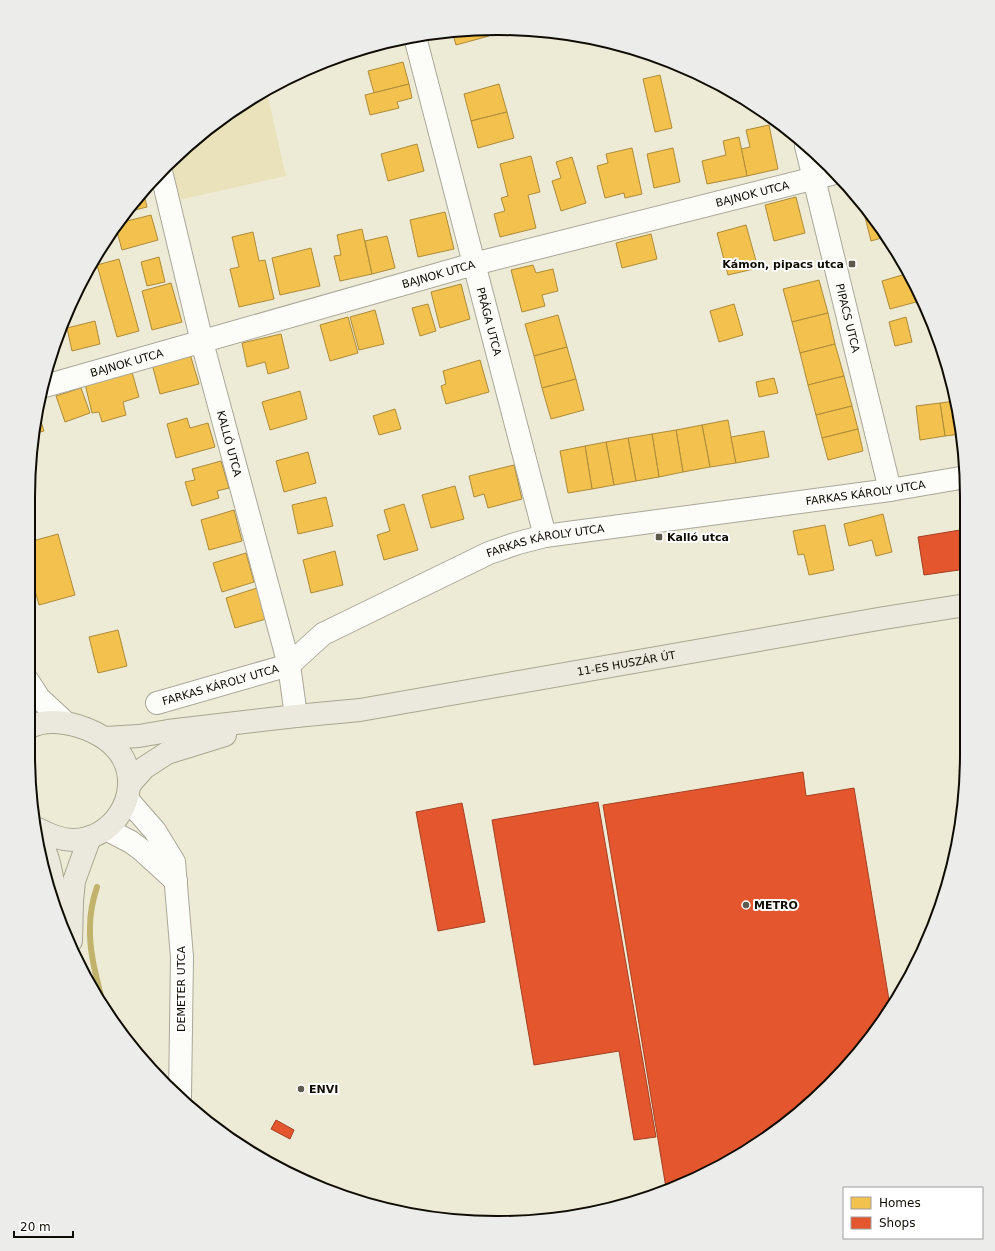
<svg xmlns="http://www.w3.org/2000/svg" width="995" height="1251" viewBox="0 0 995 1251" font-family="'DejaVu Sans',sans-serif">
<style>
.green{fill:#eae2bb}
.water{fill:#c1b36b}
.homes{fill:#f2c14e;stroke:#ae8b38}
.shops{fill:#e4572e;stroke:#a44021}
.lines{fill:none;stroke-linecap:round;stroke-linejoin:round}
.stream{stroke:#c1b36b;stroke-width:6}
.minor-casing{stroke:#aaa899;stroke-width:24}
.tertiary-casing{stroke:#aaa899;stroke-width:24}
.primary-casing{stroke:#aaa68e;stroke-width:24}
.minor{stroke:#fcfcf9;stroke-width:22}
.tertiary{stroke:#fcfcf9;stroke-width:22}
.primary{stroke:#ebe9de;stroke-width:22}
.poi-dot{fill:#5d5a4d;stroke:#fff;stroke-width:1.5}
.labels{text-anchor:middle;stroke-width:4;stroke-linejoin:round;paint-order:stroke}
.street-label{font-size:11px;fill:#0f0c03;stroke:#fff}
.poi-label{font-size:11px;font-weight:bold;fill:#0f0c03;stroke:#fff;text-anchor:start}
.rim{fill:none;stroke:#0f0c03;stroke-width:2}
</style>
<rect width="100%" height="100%" fill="#edead6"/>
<!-- green -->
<path class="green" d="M266 89 286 176 179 200 171 162 188 144Z"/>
<!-- water -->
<path class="water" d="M246 1148 267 1155 269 1163 263 1160Z"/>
<!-- homes -->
<g class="homes">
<path d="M487 30 489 36 456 45 452 31Z"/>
<path d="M326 62 327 68 291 78Z"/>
<path d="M403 62 409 84 374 93 368 71Z"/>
<path d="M660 75 672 128 655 132 643 79Z"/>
<path d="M409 84 412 98 397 102 399 108 370 115 365 95Z"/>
<path d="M499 84 507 112 471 121 464 94Z"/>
<path d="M721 86 728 90 723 92Z"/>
<path d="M507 112 514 138 478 148 471 121Z"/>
<path d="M769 125 778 169 747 176 741 149 750 147 746 130Z"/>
<path d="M739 137 747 176 707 184 702 161 726 155 723 141Z"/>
<path d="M417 144 424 171 388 181 381 154Z"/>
<path d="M632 148 642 194 625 198 624 193 605 198 597 166 608 163 606 154Z"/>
<path d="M673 148 680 182 654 188 647 154Z"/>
<path d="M531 156 540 192 528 195 536 228 500 237 494 214 505 211 501 198 508 196 500 164Z"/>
<path d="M572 157 586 203 561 211 552 181 561 178 556 162Z"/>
<path d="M143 190 147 207 127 212Z"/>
<path d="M796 197 805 233 774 241 765 205Z"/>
<path d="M862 205H863L885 237 871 241Z"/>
<path d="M445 212 454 249 418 257 410 220Z"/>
<path d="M151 215 158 240 122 250 116 228 119 223Z"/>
<path d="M746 225 758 268 728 275 717 233Z"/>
<path d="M362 229 372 274 340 281 334 256 341 255 337 235Z"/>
<path d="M253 232 259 261 265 260 274 299 239 307 230 269 239 267 232 237Z"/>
<path d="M651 234 657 259 622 268 616 243Z"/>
<path d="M387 236 395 268 372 274 365 241Z"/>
<path d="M311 248 320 286 280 295 272 258Z"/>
<path d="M159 257 165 282 147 286 141 262Z"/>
<path d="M119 259 139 331 117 337 97 265Z"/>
<path d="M533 265 536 273 553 269 558 291 542 295 545 306 522 312 511 270Z"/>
<path d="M909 273 920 301 890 309 882 281Z"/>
<path d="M819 280 828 313 792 322 783 289Z"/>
<path d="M171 283 182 322 152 330 142 291Z"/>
<path d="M461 284 470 319 440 328 431 292Z"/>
<path d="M428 304 436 331 420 336 412 308Z"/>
<path d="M734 304 743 335 719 342 710 311Z"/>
<path d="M375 310 384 344 359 350 350 317Z"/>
<path d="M828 313 835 344 800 353 792 322Z"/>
<path d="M558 315 567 347 534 356 525 324Z"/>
<path d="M348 317 358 353 330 361 320 325Z"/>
<path d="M906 317 912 342 895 346 889 322Z"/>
<path d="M95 321 100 344 72 351 67 328Z"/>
<path d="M281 334 289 368 268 374 265 362 247 367 242 343Z"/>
<path d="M835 344 844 376 808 385 800 353Z"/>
<path d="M567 347 576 379 542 388 534 356Z"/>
<path d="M190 354 199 384 160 394 152 364Z"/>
<path d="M480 360 489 392 446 404 441 386 446 384 443 371Z"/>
<path d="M132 372 139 397 123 402 126 415 102 422 99 412 92 413 85 384Z"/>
<path d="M844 376 852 406 816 415 808 385Z"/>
<path d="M774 378 778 393 759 397 756 382Z"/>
<path d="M576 379 584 410 551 419 542 388Z"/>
<path d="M81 388 90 413 65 422 56 396Z"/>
<path d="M300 391 307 419 270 430 262 402Z"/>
<path d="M955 401 961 434 945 436 940 403Z"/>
<path d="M940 403 945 436 920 440 916 406Z"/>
<path d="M852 406 858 429 822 438 816 415Z"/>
<path d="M395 409 401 429 379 435 373 416Z"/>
<path d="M39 415 44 431 36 433Z"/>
<path d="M187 418 190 428 208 423 215 447 176 458 167 424Z"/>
<path d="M728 420 736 463 710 467 702 425Z"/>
<path d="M702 425 710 467 683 472 676 430Z"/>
<path d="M858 429 863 451 828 460 822 438Z"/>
<path d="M676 430 683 472 659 477 652 434Z"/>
<path d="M764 431 769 457 736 463 731 437Z"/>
<path d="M652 434 659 477 636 481 628 438Z"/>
<path d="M628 438 636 481 614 485 606 442Z"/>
<path d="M606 442 614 485 592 489 585 446Z"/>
<path d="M585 446 592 489 568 493 560 451Z"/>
<path d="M308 452 316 483 284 492 276 461Z"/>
<path d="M221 461 229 488 217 491 219 498 192 506 185 482 195 480 192 469Z"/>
<path d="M514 465 522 499 488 508 484 494 474 497 469 476Z"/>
<path d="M455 486 464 519 431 528 422 495Z"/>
<path d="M326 497 333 526 298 534 292 505Z"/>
<path d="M404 504 418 550 384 560 377 535 390 531 384 510Z"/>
<path d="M234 510 242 541 209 550 201 520Z"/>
<path d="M883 514 892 552 876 556 872 540 849 546 844 524Z"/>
<path d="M825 525 834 570 809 575 804 554 798 555 793 531Z"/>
<path d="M58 534 75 595 39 605 29 569V542Z"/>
<path d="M335 551 343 585 311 593 303 560Z"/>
<path d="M246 553 254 582 222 592 213 563Z"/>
<path d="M257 588 266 619 235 628 226 598Z"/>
<path d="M118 630 127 666 98 673 89 637Z"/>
</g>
<!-- shops -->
<g class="shops">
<path d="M966 529V569L924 575 918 537Z"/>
<path d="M803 772 806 796 854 788 890 1006 870 1039 807 1106 732 1160 666 1188 603 805Z"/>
<path d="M598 802 656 1137 634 1140 619 1051 534 1065 492 820Z"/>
<path d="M462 803 485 922 438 931 416 812Z"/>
<path d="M276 1120 294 1130 290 1139 271 1129Z"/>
</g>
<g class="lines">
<!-- stream -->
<path class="stream" d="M97 887C93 899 90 913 90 927 89 953 97 979 103 1004"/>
<!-- minor casing -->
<g class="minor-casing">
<g id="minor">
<path id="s1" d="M415 37 545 536"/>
<path id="s2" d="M806 146 890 490"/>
<path id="s3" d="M161 171 202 342 289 665 296 716"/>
<path id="s4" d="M45 386 474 264 835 173"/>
<path id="s5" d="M157 703 289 665 323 634 489 553 518 543 545 536 890 490 966 477"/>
<path d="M127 799 155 831 174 862 182 957 180 1097"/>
<path d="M106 829 131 842 143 851 176 881"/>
</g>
</g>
<!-- tertiary casing -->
<g class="tertiary-casing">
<path id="tertiary" d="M28 681 39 698 66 723"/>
</g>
<!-- primary casing -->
<g class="primary-casing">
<g id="primary">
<path d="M28 728C44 719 61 721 78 726 97 732 115 742 124 760 141 796 113 840 73 840 60 840 49 835 38 829"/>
<path id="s6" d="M105 738 139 736 168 731 296 716 360 710 884 618 966 605"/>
<path d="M130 784 144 768 167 753 225 735"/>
<path d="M39 839C51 857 53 886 57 907"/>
<path d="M71 941 72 901 74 881 90 837"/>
</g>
</g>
<!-- minor -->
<use href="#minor" class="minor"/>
<!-- tertiary -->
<use href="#tertiary" class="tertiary"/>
<!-- primary -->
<use href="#primary" class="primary"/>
</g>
<!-- markers -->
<g class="poi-dot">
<rect x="848" y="260" width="8" height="8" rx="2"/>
<rect x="655" y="533" width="8" height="8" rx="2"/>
<circle cx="746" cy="905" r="4"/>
<circle cx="301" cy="1089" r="4"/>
</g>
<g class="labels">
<!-- street labels -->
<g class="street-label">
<text dy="4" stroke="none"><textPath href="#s4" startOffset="733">BAJNOK UTCA</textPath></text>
<text dy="4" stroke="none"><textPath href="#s4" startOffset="409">BAJNOK UTCA</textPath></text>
<text dy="4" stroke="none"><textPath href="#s2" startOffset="177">PIPACS UTCA</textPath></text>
<text dy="4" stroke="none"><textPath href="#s1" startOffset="294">PRÁGA UTCA</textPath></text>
<text dy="4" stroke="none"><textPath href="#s4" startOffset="85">BAJNOK UTCA</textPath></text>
<text dy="4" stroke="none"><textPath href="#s3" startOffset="281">KALLÓ UTCA</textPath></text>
<text dy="4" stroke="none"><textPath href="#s5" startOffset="750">FARKAS KÁROLY UTCA</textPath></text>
<text dy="4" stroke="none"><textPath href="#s5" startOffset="426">FARKAS KÁROLY UTCA</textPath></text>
<text dy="4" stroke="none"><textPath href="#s6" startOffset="527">11-ES HUSZÁR ÚT</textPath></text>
<text dy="4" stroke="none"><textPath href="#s5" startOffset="66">FARKAS KÁROLY UTCA</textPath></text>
<text transform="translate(181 989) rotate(-90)" y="4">DEMETER UTCA</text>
</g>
<!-- poi labels -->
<g class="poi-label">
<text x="844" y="268" text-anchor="end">Kámon, pipacs utca</text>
<text x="667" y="541">Kalló utca</text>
<text x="754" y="909">METRO</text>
<text x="309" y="1093">ENVI</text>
</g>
</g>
<!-- crop -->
<path d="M0 0H995V1251H0ZM497 35H498A462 462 0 0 1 960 497V754A462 462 0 0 1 498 1216H497A462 462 0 0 1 35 754V497A462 462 0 0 1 497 35Z" fill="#ececeb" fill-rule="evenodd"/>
<path class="rim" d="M497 35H498A462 462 0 0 1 960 497V754A462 462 0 0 1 498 1216H497A462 462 0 0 1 35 754V497A462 462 0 0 1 497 35Z"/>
<!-- legend -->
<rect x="843" y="1187" width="140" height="52" fill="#ffffff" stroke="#9f9e9a"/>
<rect x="851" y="1197" width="20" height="12" fill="#f2c14e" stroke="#9f9e9a"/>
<text x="879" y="1207" font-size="12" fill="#0f0c03">Homes</text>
<rect x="851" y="1217" width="20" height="12" fill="#e4572e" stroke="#9f9e9a"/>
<text x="879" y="1227" font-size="12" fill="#0f0c03">Shops</text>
<!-- scale -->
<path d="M14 1231v6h59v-6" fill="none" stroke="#0f0c03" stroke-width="2"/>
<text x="20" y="1231" font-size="12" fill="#0f0c03" stroke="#ffffff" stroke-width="3" paint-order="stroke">20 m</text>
</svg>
